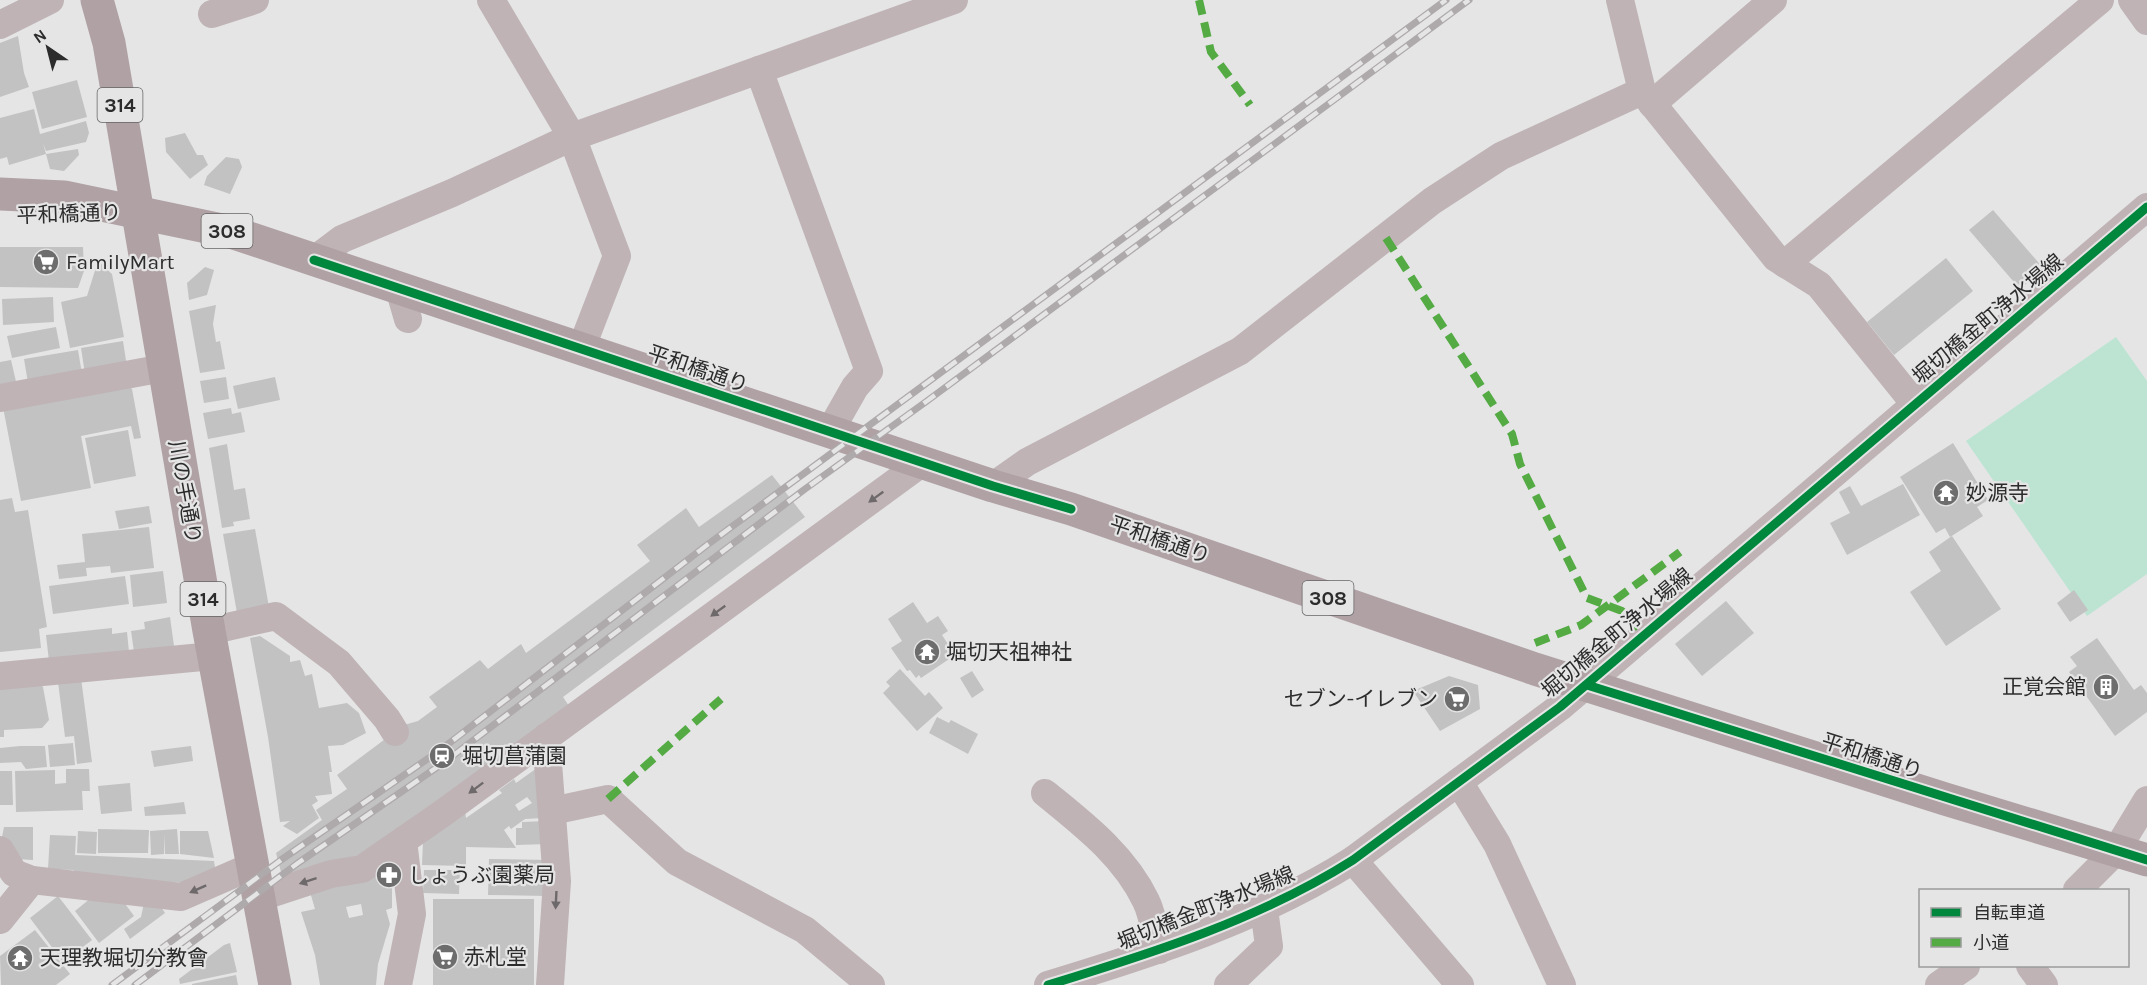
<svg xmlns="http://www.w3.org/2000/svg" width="2147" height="985" viewBox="0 0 2147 985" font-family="Karla,'Noto Sans JP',sans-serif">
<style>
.green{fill:#bde4d3}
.building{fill:#c2c2c3;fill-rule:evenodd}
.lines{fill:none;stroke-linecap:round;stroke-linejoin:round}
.minor{stroke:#bfb3b5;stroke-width:28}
.major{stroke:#b0a1a4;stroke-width:33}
.rail-casing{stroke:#aea9aa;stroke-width:7}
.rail{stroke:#e5e5e6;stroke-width:4.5;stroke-dasharray:14;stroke-linecap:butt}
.quiet{stroke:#54ab44;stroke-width:8;stroke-dasharray:15 8;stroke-linecap:butt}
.cycleway-casing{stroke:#e5e5e6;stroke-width:13}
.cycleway{stroke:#00873e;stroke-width:9}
.oneway{fill:#6e696a}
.labels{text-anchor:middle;stroke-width:4.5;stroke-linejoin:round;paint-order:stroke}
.shield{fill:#e5e5e6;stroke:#646464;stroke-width:1.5}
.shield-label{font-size:20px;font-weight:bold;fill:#2c2c2d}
.street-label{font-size:21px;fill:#2c2c2d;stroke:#e5e5e6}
.poi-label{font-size:21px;fill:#2c2c2d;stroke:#e5e5e6;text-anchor:start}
</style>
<rect width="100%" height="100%" fill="#e5e5e6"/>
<!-- green -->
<path class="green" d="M2116 337 2147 381V574L2087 616 1966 441Z"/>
<!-- building -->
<g class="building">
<path d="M18 36 24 73 29 87 0 97V43Z"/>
<path d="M77 80 87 117 42 129 32 92Z"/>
<path d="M34 109 40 134 86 121 89 133 86 142 46 151 43 143 46 154 78 149 79 155 64 171 50 169 46 154 9 165 7 157 0 159V118Z"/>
<path d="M185 133 197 155H203L208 165 190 179 166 152 165 138Z"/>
<path d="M226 157 239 159 242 167 230 194 204 185 207 176Z"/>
<path d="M1993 210 2044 269 2020 289 1969 230Z"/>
<path d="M0 247H83L84 271 78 288 0 287Z"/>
<path d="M1946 258 1973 291 1894 355 1867 322Z"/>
<path d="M98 261 112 274 124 337 70 348 61 302 87 296Z"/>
<path d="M205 267 214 270 207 295 189 300 187 283Z"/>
<path d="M53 297 54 322 3 325 2 299Z"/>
<path d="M216 305 213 324 216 342 220 341 225 369 200 373 189 311Z"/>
<path d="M56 327 60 348 12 358 7 336Z"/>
<path d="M123 341 127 367 85 374 81 348Z"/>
<path d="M78 350 82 374 28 383 24 359Z"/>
<path d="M11 360 17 386 0 390V362Z"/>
<path d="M226 377 229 399 204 403 200 381Z"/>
<path d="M275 377 280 400 238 409 233 386Z"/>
<path d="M126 384 132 389 141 438 134 439 131 426 81 436 91 488 21 501 3 407Z"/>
<path d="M231 408 232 414 241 412 245 432 208 439 203 413Z"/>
<path d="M128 430 136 476 94 484 85 438Z"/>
<path d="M1953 443 1988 500 1977 507 1983 516 1950 537 1945 528 1936 533 1900 477Z"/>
<path d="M227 444 234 490 245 488 250 519 233 522 234 526 222 528 209 448Z"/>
<path d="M772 475 805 517 563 697 569 706 369 857 285 887 276 853 322 820 316 810 347 789 337 775 404 725 418 721 437 707 429 697 480 660 488 669 521 644 526 653 650 561 637 545 686 508 699 527Z"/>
<path d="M1903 484 1920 515 1847 555 1830 523 1850 513 1839 492 1850 486 1861 506Z"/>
<path d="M12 498 15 512 28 510 47 627 39 629 41 648 0 652V500Z"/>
<path d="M149 506 152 523 119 529 115 511Z"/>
<path d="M149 527 154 568 111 573 110 566 86 568 87 576 59 579 57 565 85 562 82 534Z"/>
<path d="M255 529 269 607 237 613 223 534Z"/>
<path d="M1952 536 2001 609 1946 646 1910 592 1941 571 1929 552Z"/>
<path d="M163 571 167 603 133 607 130 575Z"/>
<path d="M125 576 129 604 53 614 49 586Z"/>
<path d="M2074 590 2088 610 2070 622 2057 603Z"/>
<path d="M1726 601 1754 633 1702 676 1675 644Z"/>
<path d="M913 602 927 623 938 616 948 631 942 635 955 655 921 678 919 675 916 678 910 670 907 671 891 648 902 641 888 619Z"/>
<path d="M170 617 174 646 134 652 131 631 145 629 144 622Z"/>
<path d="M112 628V634L127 632 129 652 49 661 46 635Z"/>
<path d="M260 636 290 656V662L300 660 305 676 312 674 319 708 347 703 359 713 366 733 343 745 328 746 332 772H329L332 794 315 796 318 801 312 805 319 818 297 834 283 826 290 821 280 822 268 737 250 638Z"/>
<path d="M2097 638 2134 690 2141 685 2147 693V712L2115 736 2069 672 2077 666 2070 657Z"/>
<path d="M900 669 925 696 929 692 943 708 917 731 883 693 890 686 886 682Z"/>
<path d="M972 671 984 690 972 698 960 678Z"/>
<path d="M1449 676 1478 685 1480 709 1440 731 1413 691Z"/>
<path d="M81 678 92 762 77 764 74 736 65 737 58 682Z"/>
<path d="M37 681 43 687 49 720 42 728 4 730V737H0V684Z"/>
<path d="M937 717 949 723 951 720 978 734 968 754 929 733Z"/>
<path d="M73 743 75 765 50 767 48 745Z"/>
<path d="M20 746H45L47 767 26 769 21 762 0 763V748Z"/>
<path d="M191 746 193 761 154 767 151 751Z"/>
<path d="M537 768 543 818 525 819 511 829 509 826 504 830 516 848 466 847V866L422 865 423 841 465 810 466 818 502 793 499 790 514 779 516 783ZM527 797 532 803 519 811 515 805Z"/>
<path d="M66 769H89L90 791H82L83 810 16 812 15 771 55 770V784L66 783Z"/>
<path d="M0 771H12L13 805H0Z"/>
<path d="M130 783 132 811 101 814 98 786Z"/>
<path d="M184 802 186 814 145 816 144 807Z"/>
<path d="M548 821V844L516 845V828H522V822Z"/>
<path d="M4 827H33V860L16 859 2 837Z"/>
<path d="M98 829 149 830 148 853H98Z"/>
<path d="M177 829 179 854H165L164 834V854L151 855 150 831Z"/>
<path d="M78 831 97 832 96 854 77 853Z"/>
<path d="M180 831H208L214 858 180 854Z"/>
<path d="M50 835 76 836 75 855 214 861 216 874 190 883 74 877V870L48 869Z"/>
<path d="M489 859 548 860 547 896 488 895Z"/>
<path d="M393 865 395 875 392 886V908L386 910 390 924 378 964 376 985H320L315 955 301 912 315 909 310 892ZM361 904 363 915 349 918 346 907Z"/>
<path d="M424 870H460L459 894 423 893Z"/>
<path d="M58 896 92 940 63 962 30 918Z"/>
<path d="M91 898 123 901 134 916 99 943 75 911Z"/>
<rect x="433" y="899" width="101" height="86"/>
<path d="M144 903 159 904 165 913 130 939 124 929 141 917Z"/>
<path d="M35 930 70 974 56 985H1L0 956Z"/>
<path d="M230 943 237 972 180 984 179 979 224 945Z"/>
<path d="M236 975 238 985H192V984Z"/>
</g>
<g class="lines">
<!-- minor -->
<g class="minor">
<path d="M491 0 572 137 617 256 581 349"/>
<path d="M1620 0 1642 91 1776 258 1819 285 1915 404"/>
<path d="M2132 0 2147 21"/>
<path d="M212 14 255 0"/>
<path d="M0 25 50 0"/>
<path d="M759 70 869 371 855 387 830 431"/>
<path d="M1652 104 1773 0"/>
<path d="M314 260 342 239 452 193 572 137 954 0"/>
<path d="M1785 264 2100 0"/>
<path d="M399 288 408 319"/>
<path d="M0 398 164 368"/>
<path d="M993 486 1027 462 1240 351 1432 201 1501 156 1642 91"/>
<path d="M209 631 276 616 339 663 387 719 395 732"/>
<path d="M0 676 213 656"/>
<path d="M546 737 557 881 550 985"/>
<path d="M1459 782 1497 844 1562 985"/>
<path d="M1045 793C1083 824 1124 855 1146 901 1153 915 1155 934 1159 950"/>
<path d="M552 811 608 799 677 862 805 930 871 985"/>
<path d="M0 850 14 873 32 880 181 897 252 866"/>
<path d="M1353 860 1460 985"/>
<path d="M2077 890 2116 851 2147 800"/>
<path d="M258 898 331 874 362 869 443 813 923 462"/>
<path d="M0 920 32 880"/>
<path d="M2030 966 2044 985"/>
<path d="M398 985 412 914 403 841"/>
<path d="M1048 985C1153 953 1260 919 1353 860L1560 707 2147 207"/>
<path d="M1228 985 1269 946 1264 909"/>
<path d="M1939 985 1966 966"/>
</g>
<!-- major -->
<g class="major">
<path d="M97 0 109 43 209 631 275 985"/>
<path d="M0 194 64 197 231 232 993 486 1071 509 1535 669 1945 799 2147 860"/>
</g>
<!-- rail casing -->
<g class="rail-casing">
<g id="rail">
<path d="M112 985 281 860 439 751 707 545 1446 0"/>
<path d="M135 985 298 863 446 761 805 489 927 401 1469 0"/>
</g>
</g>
<!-- rail -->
<use href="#rail" class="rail"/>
<!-- quiet -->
<g class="quiet">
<path d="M1199 0 1211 52 1250 105"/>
<path d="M1386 238 1512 434 1520 464 1587 598 1622 611 1645 634"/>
<path d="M1535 643 1581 625 1680 552"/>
<path d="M608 799 721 699"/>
</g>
<!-- cycleway casing -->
<g class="cycleway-casing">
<g id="cycleway">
<path d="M314 260 993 486 1071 509"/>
<path d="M1587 685 2147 860"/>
<path d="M1048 985C1153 953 1260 919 1353 860L1560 707 2147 207"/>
</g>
</g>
<!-- cycleway -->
<use href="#cycleway" class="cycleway"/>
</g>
<!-- one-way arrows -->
<defs><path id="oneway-solid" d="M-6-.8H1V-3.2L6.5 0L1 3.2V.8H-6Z" transform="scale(1.5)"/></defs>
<g class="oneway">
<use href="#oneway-solid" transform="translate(876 497) rotate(144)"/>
<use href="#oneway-solid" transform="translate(718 611) rotate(144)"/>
<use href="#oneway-solid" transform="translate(476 788) rotate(143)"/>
<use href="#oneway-solid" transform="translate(308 881) rotate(162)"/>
<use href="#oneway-solid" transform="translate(198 889) rotate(156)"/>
<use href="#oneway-solid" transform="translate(556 900) rotate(93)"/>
</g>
<!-- icons -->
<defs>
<g id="supermarket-disc" transform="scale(1.35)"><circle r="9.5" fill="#6d6d6e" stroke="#e5e5e6"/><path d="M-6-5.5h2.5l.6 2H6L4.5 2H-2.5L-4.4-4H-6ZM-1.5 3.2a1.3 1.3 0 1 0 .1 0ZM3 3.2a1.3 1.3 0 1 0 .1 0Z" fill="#fff"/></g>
<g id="temple-disc" transform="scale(1.35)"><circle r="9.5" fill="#6d6d6e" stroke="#e5e5e6"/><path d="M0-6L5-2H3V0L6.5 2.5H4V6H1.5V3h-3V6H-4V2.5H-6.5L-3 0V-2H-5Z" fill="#fff"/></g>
<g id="building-disc" transform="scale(1.35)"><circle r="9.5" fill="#6d6d6e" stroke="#e5e5e6"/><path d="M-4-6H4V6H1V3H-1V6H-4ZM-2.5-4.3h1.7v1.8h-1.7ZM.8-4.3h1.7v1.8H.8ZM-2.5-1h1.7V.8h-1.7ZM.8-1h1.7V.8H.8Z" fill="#fff"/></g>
<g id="station-disc" transform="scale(1.35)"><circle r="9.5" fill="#6d6d6e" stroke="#e5e5e6"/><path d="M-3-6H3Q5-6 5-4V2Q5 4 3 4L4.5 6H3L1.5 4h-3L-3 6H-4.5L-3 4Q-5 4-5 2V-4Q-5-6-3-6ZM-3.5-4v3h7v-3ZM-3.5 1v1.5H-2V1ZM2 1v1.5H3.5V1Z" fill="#fff"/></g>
<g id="pharmacy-disc" transform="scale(1.35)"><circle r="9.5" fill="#6d6d6e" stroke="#e5e5e6"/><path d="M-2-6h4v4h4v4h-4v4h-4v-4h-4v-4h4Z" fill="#fff"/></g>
</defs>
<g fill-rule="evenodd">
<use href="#supermarket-disc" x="46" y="262"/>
<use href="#temple-disc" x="1946" y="493"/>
<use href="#temple-disc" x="927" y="652"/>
<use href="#building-disc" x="2106" y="687"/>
<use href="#supermarket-disc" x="1457" y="699"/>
<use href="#station-disc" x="442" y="756"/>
<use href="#pharmacy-disc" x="389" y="875"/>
<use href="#supermarket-disc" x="445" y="957"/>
<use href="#temple-disc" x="20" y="958"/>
</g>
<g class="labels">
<!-- shield labels -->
<g class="shield">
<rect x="97.5" y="88" width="45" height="34" rx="4.5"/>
<rect x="201.5" y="214" width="51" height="34" rx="4.5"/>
<rect x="1302.5" y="581" width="51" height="34" rx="4.5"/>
<rect x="180.5" y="582" width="45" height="34" rx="4.5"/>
</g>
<g class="shield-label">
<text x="120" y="112">314</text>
<text x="227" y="238">308</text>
<text x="1328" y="605">308</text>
<text x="203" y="606">314</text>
</g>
<!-- street labels -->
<g class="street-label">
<text transform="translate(69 214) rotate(-2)" y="7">平和橋通り</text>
<text transform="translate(1988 319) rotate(-40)" y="7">堀切橋金町浄水場線</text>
<text transform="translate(698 369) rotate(19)" y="7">平和橋通り</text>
<text transform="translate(185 492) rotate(80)" y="7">川の手通り</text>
<text transform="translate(1160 540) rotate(19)" y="7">平和橋通り</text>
<text transform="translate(1617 633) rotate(-40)" y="7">堀切橋金町浄水場線</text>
<text transform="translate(1872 756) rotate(18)" y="7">平和橋通り</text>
<text transform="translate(1206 908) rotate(-22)" y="7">堀切橋金町浄水場線</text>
</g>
<!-- poi labels -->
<g class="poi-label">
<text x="66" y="269">FamilyMart</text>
<text x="1966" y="500">妙源寺</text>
<text x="946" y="659">堀切天祖神社</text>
<text x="2086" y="694" text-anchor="end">正覚会館</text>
<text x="1438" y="706" text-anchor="end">セブン-イレブン</text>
<text x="462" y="763">堀切菖蒲園</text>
<text x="408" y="882">しょうぶ園薬局</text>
<text x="464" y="964">赤札堂</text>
<text x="40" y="965">天理教堀切分教會</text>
</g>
</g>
<!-- legend -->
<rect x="1919" y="889" width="210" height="78" fill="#e5e5e6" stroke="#9b9b9c" stroke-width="1.5"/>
<rect x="1931" y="908" width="30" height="9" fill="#00873e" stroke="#9b9b9c" stroke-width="1.5"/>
<text x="1973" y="919" font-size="18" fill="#2c2c2d">自転車道</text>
<rect x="1931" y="938" width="30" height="9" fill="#54ab44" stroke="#9b9b9c" stroke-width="1.5"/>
<text x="1973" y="949" font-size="18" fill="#2c2c2d">小道</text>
<!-- north arrow -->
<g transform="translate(48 48) rotate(325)" stroke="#e5e5e6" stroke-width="4.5" paint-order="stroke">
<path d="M0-4.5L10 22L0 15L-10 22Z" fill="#2c2c2d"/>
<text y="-9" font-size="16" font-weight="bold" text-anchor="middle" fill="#2c2c2d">N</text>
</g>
</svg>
